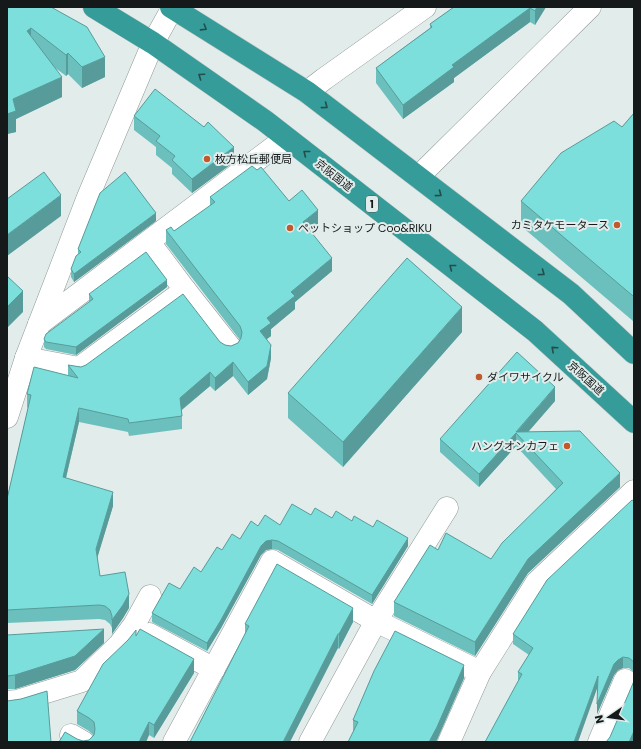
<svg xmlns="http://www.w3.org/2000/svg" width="641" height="749" viewBox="0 0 641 749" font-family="Poppins,'Noto Sans JP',sans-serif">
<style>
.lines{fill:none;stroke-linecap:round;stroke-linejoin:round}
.minor-casing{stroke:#919a99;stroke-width:23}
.highway-casing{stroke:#c7c8c8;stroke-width:23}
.minor{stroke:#fff;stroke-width:22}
.highway{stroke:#359c99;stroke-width:22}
.wall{fill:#6bc0bd}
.shaded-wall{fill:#579c9a}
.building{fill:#7cdfdc;stroke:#579c9a}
.oneway{stroke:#224d4c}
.poi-dot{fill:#c05a2d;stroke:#e2eceb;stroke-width:1.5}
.labels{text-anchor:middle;stroke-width:4;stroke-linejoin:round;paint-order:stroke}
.shield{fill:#e2eceb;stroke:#525858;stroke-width:1}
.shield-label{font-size:10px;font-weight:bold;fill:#151919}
.poi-label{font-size:11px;fill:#151919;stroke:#e2eceb;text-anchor:start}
.street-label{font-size:11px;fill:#151919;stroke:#e2eceb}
</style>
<rect width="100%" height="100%" fill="#e2eceb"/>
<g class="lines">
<!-- minor casing -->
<g class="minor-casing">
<g id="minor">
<path d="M307 92 324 79 425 7"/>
<path d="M418 177 590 7"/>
<path d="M185 290 230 347"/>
<path d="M39 324 286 138"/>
<path d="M26 358 79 368 185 290 149 242"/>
<path d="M7 417 26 358 88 197 153 43 173 7"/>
<path d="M149 634 214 669"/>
<path d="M7 702 17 701 82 681 119 645 134 625 150 596"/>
<path d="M71 735 83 742"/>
<path d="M174 742 272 561 376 621 480 672"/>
<path d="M310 742 376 621 447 508"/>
<path d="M449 742 480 672 537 582 634 491"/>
<path d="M599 742 625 680"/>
</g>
</g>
<!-- highway casing -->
<g class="highway-casing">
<g id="highway">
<path d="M94 7 153 43 265 121 535 331 634 422"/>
<path d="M171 7 307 92 571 294 634 353"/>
</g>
</g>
<!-- minor -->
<use href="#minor" class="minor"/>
<!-- highway -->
<use href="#highway" class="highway"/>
</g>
<!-- wall -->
<g class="wall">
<path d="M7 7 105 77 82 88 68 74 66 76 54 67 62 97 16 119V132L7 134Z"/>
<path d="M454 7H546L535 25 530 22 454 78V82L403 119 376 83V68L430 28V24Z"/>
<path d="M634 113V320L633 321 521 226V201L622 127Z"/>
<path d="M134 116 234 162 192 193 172 174V168L156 155V147L134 130Z"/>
<path d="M210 197 289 201 318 224 310 230 332 271 295 302V309L271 329V336L267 339 271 358 267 379 248 395 233 376 215 391 210 386 182 410V429L129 436 128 432 79 422 66 478 113 506 97 558 100 576 129 608 123 618 112 634V628L110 624 105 620 99 619 7 623V499L28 408 27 407V394L68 376V365L81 367 220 342 225 345 231 346 238 343 240 340 166 244V230L174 231 210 206Z"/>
<path d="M156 221 74 282 71 277V269L78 254V249Z"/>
<path d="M167 287 76 355 46 349 44 347V339L89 302V294Z"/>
<path d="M462 332 343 467 288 418V393Z"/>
<path d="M555 401 528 432 620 487 528 573 475 656 394 616V602L438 550 491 559 556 489 516 446 479 487 440 452V439Z"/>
<path d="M634 501V672L629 668H623L618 670 614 675 597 714 598 688 518 680V672L529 655 513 644V634Z"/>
<path d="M311 515 352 521 408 546 372 604 278 550 272 549 266 550 261 555 221 628 207 651 152 622V613L180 589 201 572 222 550 240 539 258 526 280 525Z"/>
<path d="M353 622 339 649 338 648 245 634V624Z"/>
<path d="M7 635 104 643 75 670 15 689H7Z"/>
<path d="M136 636 194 673 154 738 149 735 146 742H59L77 739 83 741 89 740 93 735 89 731 77 724V711Z"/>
<path d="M464 678 436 742H348L353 733V720Z"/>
</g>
<!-- shaded-wall -->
<g class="shaded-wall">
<path d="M537 7H546L535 25V11Z"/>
<path d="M530 8V22L454 78V82L403 119V105L452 65Z"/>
<path d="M31 28V48L27 31Z"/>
<path d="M68 53V74L66 76V55Z"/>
<path d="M105 57V77L82 88V67Z"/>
<path d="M62 77V97L16 119V132L7 134V114L13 99Z"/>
<path d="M234 147V162L192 193V179Z"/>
<path d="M61 195V216L7 256V235Z"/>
<path d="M318 210V224L303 235V222Z"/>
<path d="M156 213V221L74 282V274Z"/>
<path d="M332 258V271L295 302V309L271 329V336L260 344V331L267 318 291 292Z"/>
<path d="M167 280V287L76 355V347Z"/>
<path d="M23 291V312L7 328V307Z"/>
<path d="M634 295V320L633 321V296Z"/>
<path d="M462 307V332L343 467V442Z"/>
<path d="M271 345V358L267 379 248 395V382Z"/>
<path d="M233 362V376L215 391V378Z"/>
<path d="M210 372V386L180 411V398Z"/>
<path d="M555 387V401L522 439 516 433Z"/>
<path d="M79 408V422L63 490V477Z"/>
<path d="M516 433V446L479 487V474Z"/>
<path d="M620 473V487L528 573 475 656V642L528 559Z"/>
<path d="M113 492V506L96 562V549Z"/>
<path d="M408 538V546L372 604V595Z"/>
<path d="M272 540V549L266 550 261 555 221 628 207 651V643L261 546 266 541Z"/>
<path d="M129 594V608L123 618 112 634V620Z"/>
<path d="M353 608V622L339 649V634Z"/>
<path d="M104 629V643L75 670 15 689V675Z"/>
<path d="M338 634V648L290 742H283Z"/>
<path d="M623 657V668L618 670 614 675 597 714V704L614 664 618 660Z"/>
<path d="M194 659V673L154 738V725Z"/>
<path d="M464 665V678L436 742H429Z"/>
<path d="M598 676V686L578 742H574Z"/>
<path d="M149 722V735L146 742H139Z"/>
<path d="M634 731V742H629Z"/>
</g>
<!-- building -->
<g class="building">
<path d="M7 7H51L87 27 105 57 82 67 68 53 66 55 31 28 27 31 62 77 13 99 16 111 7 114Z"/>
<path d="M454 7H537L535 11 530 8 452 65 454 67 403 105 376 68 432 27 430 24Z"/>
<path d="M155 89 204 127 208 122 234 147 192 179 172 160 175 156 156 141 160 136 134 116Z"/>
<path d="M634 113V295L633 296 521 201 561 153 614 121 622 127Z"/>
<path d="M252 166 257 170 261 167 289 201 302 190 318 210 303 222 332 258 291 292 295 296 267 318 271 323 260 331 271 345 267 366 248 382 233 362 215 378 210 372 180 398 182 416 129 423 128 419 79 408 63 477 113 492 96 549 100 576 125 572 129 594 123 605 112 620V616L110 610 105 606 99 605 7 610V499L31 395 27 394 34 367 78 378 68 365 81 367 86 365 183 294 220 342 225 345 231 346 238 343 241 338 242 332 240 326 166 230 171 227 174 231 215 202 210 197Z"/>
<path d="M44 172 61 195 7 235V199Z"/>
<path d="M125 172 156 213 74 274 71 269 76 256 81 252 78 249 100 193Z"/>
<path d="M146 252 167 280 76 347 46 342 44 339 46 334 93 299 89 294Z"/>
<path d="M407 258 462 307 343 442 288 393Z"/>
<path d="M7 276 23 291 7 307Z"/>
<path d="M517 352 555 387 516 432 580 431 620 473 528 559 475 642 394 602 430 545 438 550 446 533 491 559 502 543 563 483 516 433 479 474 440 439Z"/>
<path d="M632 500 634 501V662L629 658 623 657 618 660 614 664 597 704 598 676 574 742H485L522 674 518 672 533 648 513 634 547 580Z"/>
<path d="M292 504 311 515 315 508 332 518 336 511 352 521 354 516 373 527 377 520 408 538 372 595 278 541 272 540 266 541 261 546 221 620 207 643 152 613 169 583 180 589 194 567 201 572 217 547 222 550 232 534 240 539 251 521 258 526 265 515 280 525Z"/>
<path d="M277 564 353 608 339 634H338L283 742H190L249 626 245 624Z"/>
<path d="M104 629 75 656 15 675 7 676V635Z"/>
<path d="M140 629 194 659 154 725 149 722 139 742H59L65 732 77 739 83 741 89 740 94 735 95 729 94 722 89 718 77 711 103 664 128 640 136 630V636Z"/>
<path d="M395 631 464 665 437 727 429 742H348L358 722 353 720 374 671Z"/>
<path d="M634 681V731L629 742H606L610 737Z"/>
<path d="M47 691 51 742H7V701L21 699Z"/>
</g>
<!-- one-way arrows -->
<defs><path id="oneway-chevron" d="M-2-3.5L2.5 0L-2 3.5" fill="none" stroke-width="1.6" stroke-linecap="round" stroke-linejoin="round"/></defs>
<g class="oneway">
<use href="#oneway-chevron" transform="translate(204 28) rotate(32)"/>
<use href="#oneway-chevron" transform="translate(201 76) rotate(-145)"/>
<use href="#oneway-chevron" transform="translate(325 106) rotate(37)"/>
<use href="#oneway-chevron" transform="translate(306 153) rotate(-142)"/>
<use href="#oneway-chevron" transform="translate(439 194) rotate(37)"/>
<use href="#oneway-chevron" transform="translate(452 267) rotate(-142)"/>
<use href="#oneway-chevron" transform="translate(542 273) rotate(37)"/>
<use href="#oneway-chevron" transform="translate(554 349) rotate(-138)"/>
</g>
<!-- markers -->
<g class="poi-dot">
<circle cx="207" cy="159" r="4"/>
<circle cx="617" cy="225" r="4"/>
<circle cx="290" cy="228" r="4"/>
<circle cx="479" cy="377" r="4"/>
<circle cx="567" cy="446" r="4"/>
</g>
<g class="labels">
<!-- shield labels -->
<rect class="shield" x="366" y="196" width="12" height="16" rx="3"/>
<g class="shield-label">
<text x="372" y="208">1</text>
</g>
<!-- poi labels -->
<g class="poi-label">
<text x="215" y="163">枚方松丘郵便局</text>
<text x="609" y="229" text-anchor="end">カミタケモータース</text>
<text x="298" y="232">ペットショップ Coo&amp;RIKU</text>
<text x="487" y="381">ダイワサイクル</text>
<text x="559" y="450" text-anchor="end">ハングオンカフェ</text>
</g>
<!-- street labels -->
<g class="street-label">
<text transform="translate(334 175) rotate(38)" y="4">京阪国道</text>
<text transform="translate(586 378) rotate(42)" y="4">京阪国道</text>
</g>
</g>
<!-- border -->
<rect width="641" height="749" fill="none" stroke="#151919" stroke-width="16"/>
<!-- north arrow -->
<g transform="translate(609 717) rotate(257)" stroke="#e2eceb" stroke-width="3" paint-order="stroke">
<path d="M0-3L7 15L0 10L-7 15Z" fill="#151919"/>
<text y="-6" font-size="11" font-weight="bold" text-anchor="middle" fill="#151919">N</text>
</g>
</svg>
